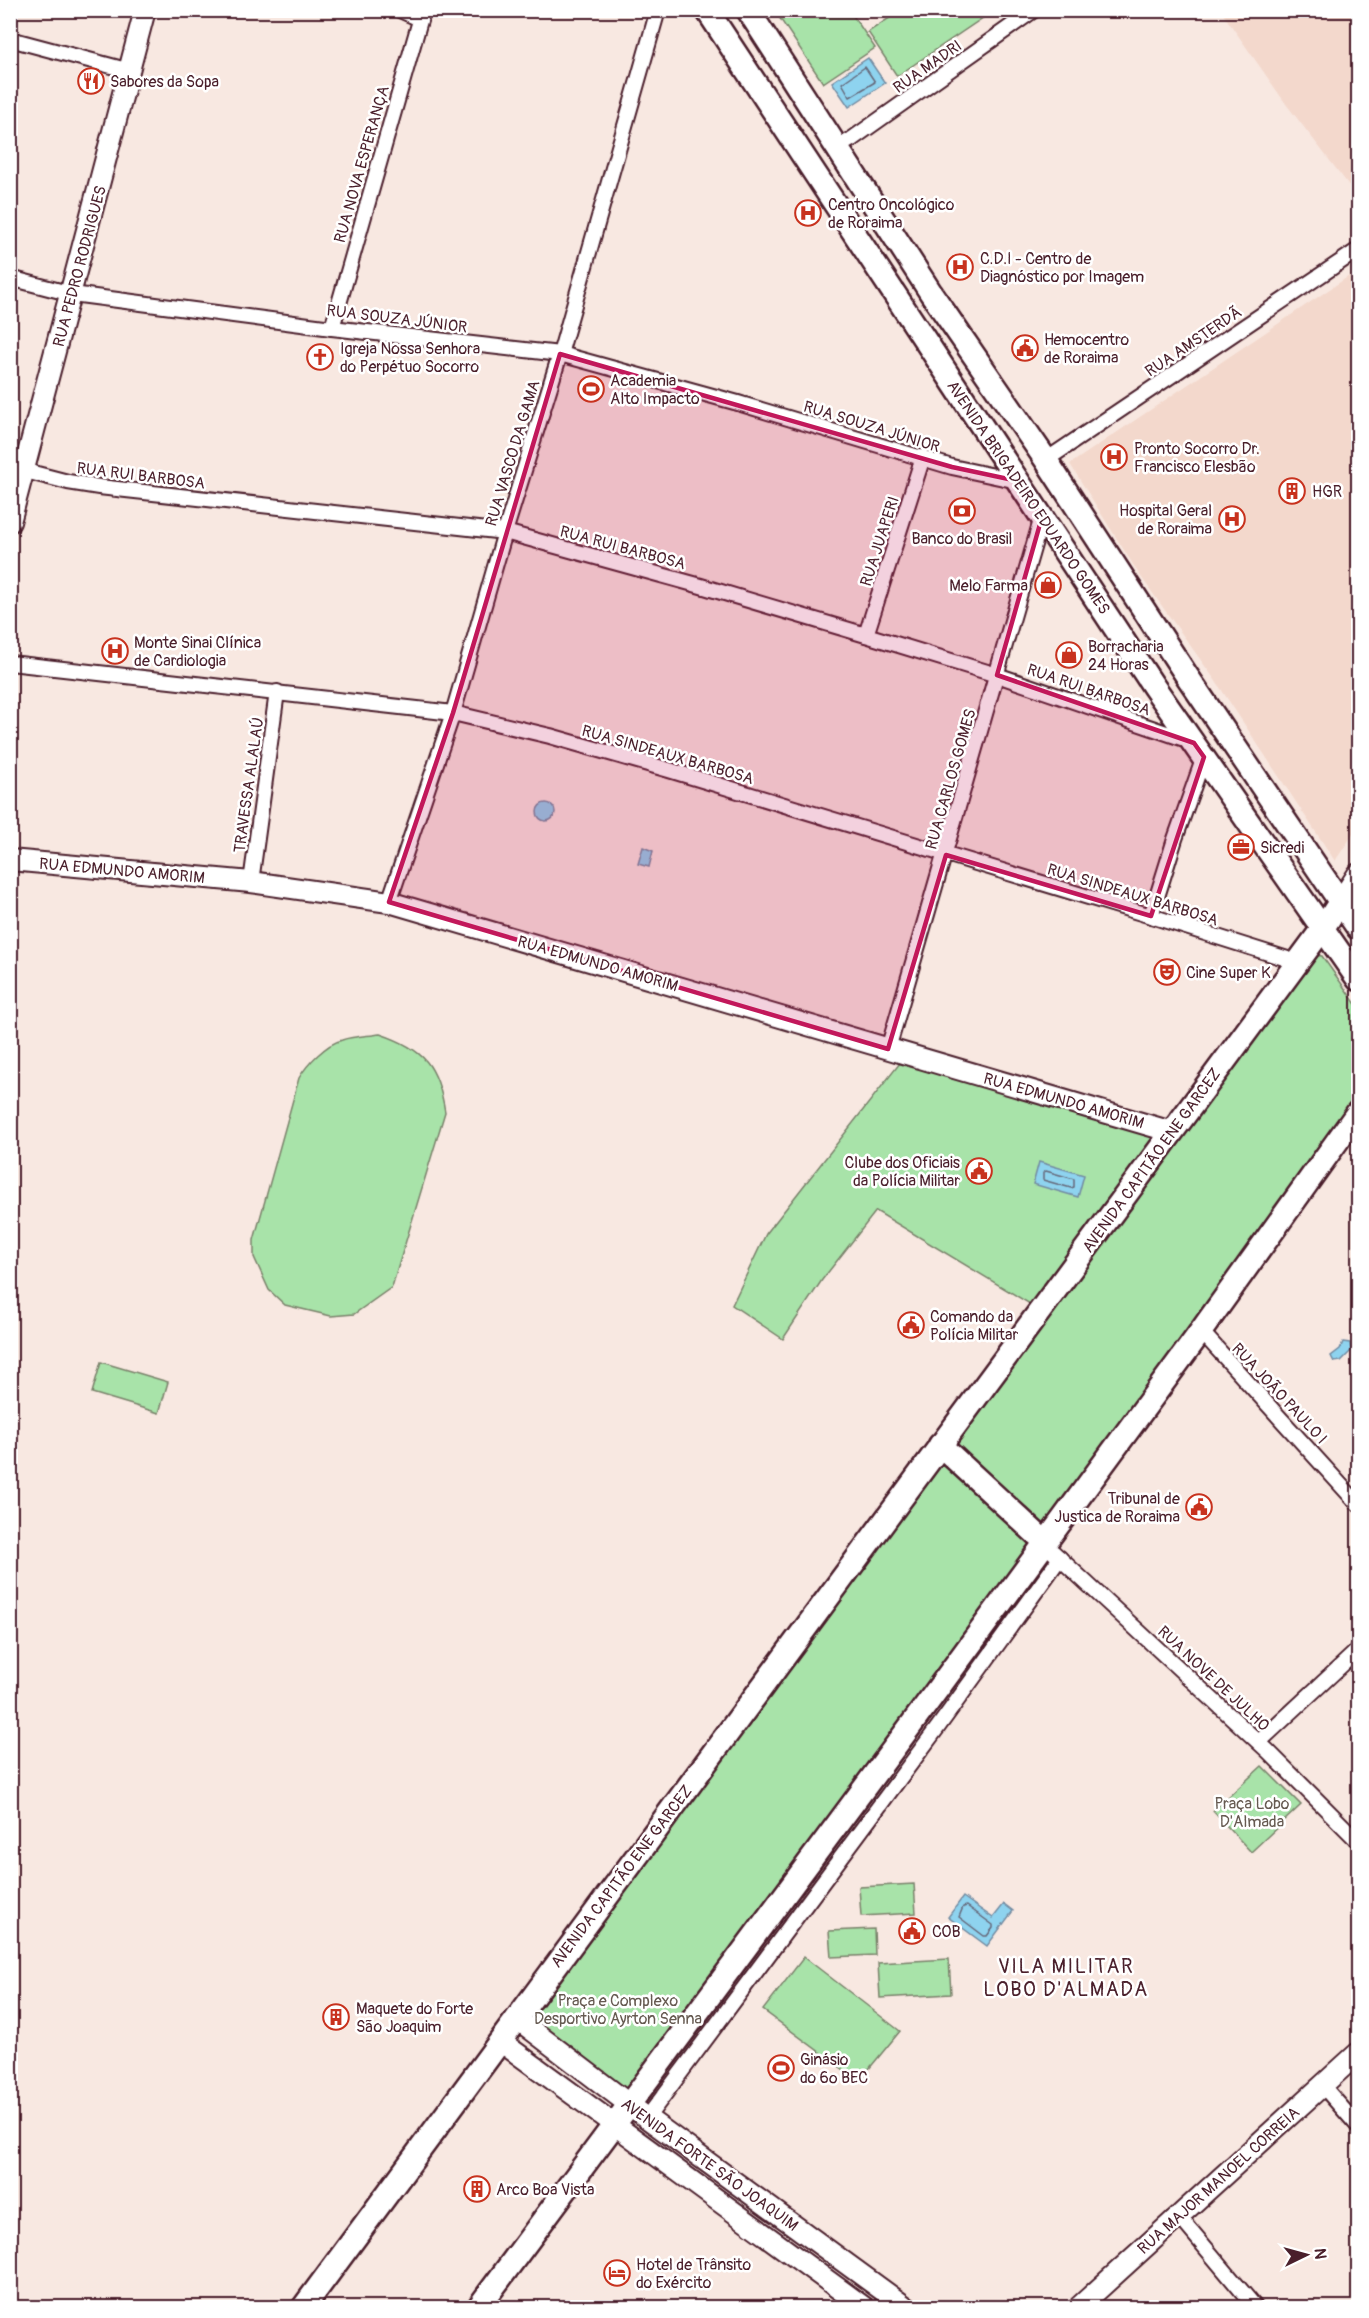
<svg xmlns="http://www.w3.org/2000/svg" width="1369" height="2318" viewBox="0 0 1369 2318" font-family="Pangolin,sans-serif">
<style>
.built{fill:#f3d8cc}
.green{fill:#a8e3a9;stroke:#79816a;stroke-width:1.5}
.water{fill:#8ed3ef;stroke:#738ba1;stroke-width:1.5}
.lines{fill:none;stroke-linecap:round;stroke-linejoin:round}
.shore{stroke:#656779;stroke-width:1.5}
.street-casing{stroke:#4a1f2b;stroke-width:18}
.secondary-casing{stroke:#4a1f2b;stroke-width:24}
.primary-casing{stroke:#4a1f2b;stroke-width:27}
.street{stroke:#fff;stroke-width:14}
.secondary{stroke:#fff;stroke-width:20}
.primary{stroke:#fff;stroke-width:22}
.marked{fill:#c2185b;fill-opacity:0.2;stroke:#c2185b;stroke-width:4.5;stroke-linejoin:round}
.labels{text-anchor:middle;stroke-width:5;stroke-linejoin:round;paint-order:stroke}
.street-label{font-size:16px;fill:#4a1f2b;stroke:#fff}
.poi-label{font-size:16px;fill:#4a1f2b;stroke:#fff;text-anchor:start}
.park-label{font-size:16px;fill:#665a51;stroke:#fff}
.quarter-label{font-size:20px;letter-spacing:1.5px;fill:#4a1f2b;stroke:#fff}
</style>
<rect width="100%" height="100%" fill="#f8e8e1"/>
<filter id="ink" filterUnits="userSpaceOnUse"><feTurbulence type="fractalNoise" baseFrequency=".0167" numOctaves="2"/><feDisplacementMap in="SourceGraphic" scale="12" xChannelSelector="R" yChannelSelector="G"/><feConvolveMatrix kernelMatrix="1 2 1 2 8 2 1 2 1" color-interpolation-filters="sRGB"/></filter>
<g filter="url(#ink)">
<!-- built -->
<g class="built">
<path d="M1221 11H1358V197L1286 104Z"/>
<path d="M1358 270V827L1335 861 1215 680 1139 574 1070 464Z"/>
</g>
<!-- green -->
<g class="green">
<path d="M775 11H850L875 48 823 83Z"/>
<path d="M900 11H984L987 15 897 76 868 32Z"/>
<path d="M1311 955 1322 956 1358 1007V1098L630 2105 516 2018C588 1925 662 1834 734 1740 931 1482 1122 1219 1311 955Z"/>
<path d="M380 1034C425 1049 438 1067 445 1112L392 1287 354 1314 331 1316 285 1305 269 1290 254 1257V1240L299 1078C307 1064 326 1044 342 1040 354 1036 368 1036 380 1034Z"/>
<path d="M907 1054 1172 1132 1040 1310 876 1211 822 1280 783 1339 732 1305 766 1234Z"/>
<path d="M101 1362 168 1382 159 1413 92 1393Z"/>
<path d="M1262 1766 1301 1805 1251 1852 1213 1811Z"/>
<path d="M914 1884 916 1913 861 1916 859 1887Z"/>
<path d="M874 1929 875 1955 831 1957 829 1931Z"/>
<path d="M804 1957 900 2031 859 2081 763 2010Z"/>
<path d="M949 1959 951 1994 880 1998 878 1963Z"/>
</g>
<!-- water -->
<g class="water">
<path d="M868 58 885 83 849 107 832 82Z"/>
<circle cx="546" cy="812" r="9"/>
<path d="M643 847 653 851 649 867 638 864Z"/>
<path d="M1039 1162 1084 1175 1078 1197 1033 1184Z"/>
<path d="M1343 1342 1350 1343 1351 1351 1341 1361 1334 1362 1331 1356 1340 1349Z"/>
<path d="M963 1897 993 1918 1004 1904 1013 1911 987 1946 948 1917Z"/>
</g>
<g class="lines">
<!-- shore -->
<g class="shore">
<path d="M865 67 875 82 850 97 842 83Z"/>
<path d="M1046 1171 1074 1179V1187L1071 1188 1043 1180V1173Z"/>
<path d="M967 1906 993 1925V1928L987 1936H984L959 1917 963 1907Z"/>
</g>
<!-- street casing -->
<g class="street-casing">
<g id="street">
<path d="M400 10 420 19"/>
<path d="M10 39 130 71"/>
<path d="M838 147 852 139 1034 10"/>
<path d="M10 278 72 294 332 328 560 354 738 403 952 467 1018 481"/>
<path d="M332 328 423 10"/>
<path d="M1046 460 1358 250"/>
<path d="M10 467 68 482 99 487 505 532 701 586 866 635 997 675 1190 741"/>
<path d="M866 635 923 457"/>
<path d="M10 663 453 713 550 736 669 770 1151 916 1297 962"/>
<path d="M251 882 277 692"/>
<path d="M389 902 453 713 505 532 560 354 658 10"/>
<path d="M1151 916 1175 839 1204 757"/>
<path d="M888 1049 1042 517"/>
<path d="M1201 1331 1358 1504"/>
<path d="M1053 1552 1268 1751 1358 1841"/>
<path d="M1259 1742 1358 1650"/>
<path d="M1322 2085 1358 2126"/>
<path d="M647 2118 938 1727 1060 1558"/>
<path d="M1178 2215 1256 2308"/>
</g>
</g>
<!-- secondary casing -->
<g class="secondary-casing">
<g id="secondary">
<path d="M10 522 145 10"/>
<path d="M10 860 251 882 389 902 1172 1132"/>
<path d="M1340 902 1358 874"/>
<path d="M516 2018 647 2118 907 2308"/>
<path d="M500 2041 865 2308"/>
<path d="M1078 2308 1358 2053"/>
</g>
</g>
<!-- primary casing -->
<g class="primary-casing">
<g id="primary">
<path d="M707 10 1154 687 1358 979"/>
<path d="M748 10 931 293 1046 460 1187 676 1358 928"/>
<path d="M940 1445 1045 1542"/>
<path d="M303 2308 1323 928 1340 902"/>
<path d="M478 2308 920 1713 1196 1338 1358 1112"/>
</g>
</g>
<!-- street -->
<use href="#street" class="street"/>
<!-- secondary -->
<use href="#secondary" class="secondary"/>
<!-- primary -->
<use href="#primary" class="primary"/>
</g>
</g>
<!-- marked area -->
<path class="marked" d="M560 354 952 467 1018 481 1042 517 997 675 1194 743 1204 757 1151 916 946 855 888 1049 389 902 453 713Z"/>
<!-- icons -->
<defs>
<g id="restaurant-ring" transform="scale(1.35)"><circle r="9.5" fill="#fff" stroke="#c8321e" stroke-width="1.5"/><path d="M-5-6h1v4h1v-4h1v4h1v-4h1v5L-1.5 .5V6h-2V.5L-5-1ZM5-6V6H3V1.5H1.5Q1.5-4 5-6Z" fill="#c8321e"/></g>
<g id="hospital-ring" transform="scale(1.35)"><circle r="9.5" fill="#fff" stroke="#c8321e" stroke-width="1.5"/><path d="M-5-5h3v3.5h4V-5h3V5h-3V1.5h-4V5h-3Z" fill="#c8321e"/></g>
<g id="civic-ring" transform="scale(1.35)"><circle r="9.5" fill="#fff" stroke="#c8321e" stroke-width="1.5"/><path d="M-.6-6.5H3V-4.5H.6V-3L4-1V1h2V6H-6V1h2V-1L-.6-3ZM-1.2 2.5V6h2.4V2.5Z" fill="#c8321e"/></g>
<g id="church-ring" transform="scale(1.35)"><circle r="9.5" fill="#fff" stroke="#c8321e" stroke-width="1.5"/><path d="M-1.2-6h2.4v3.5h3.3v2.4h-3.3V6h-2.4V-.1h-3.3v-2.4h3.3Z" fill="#c8321e"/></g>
<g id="stadium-ring" transform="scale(1.35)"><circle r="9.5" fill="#fff" stroke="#c8321e" stroke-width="1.5"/><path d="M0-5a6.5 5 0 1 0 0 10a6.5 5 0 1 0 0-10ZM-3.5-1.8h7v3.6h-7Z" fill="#c8321e"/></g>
<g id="building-ring" transform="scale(1.35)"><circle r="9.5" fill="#fff" stroke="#c8321e" stroke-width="1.5"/><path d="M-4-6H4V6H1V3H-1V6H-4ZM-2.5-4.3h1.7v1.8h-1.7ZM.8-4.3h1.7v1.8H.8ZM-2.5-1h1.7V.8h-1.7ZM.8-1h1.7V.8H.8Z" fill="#c8321e"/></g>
<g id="bank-ring" transform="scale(1.35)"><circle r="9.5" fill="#fff" stroke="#c8321e" stroke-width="1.5"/><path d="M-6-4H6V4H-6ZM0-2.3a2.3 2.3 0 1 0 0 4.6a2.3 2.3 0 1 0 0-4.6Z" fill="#c8321e"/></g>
<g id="shop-ring" transform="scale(1.35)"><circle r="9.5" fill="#fff" stroke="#c8321e" stroke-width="1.5"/><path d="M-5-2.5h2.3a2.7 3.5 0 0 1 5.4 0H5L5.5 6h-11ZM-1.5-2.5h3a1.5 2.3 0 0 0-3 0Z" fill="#c8321e"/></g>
<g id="office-ring" transform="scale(1.35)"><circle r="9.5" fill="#fff" stroke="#c8321e" stroke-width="1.5"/><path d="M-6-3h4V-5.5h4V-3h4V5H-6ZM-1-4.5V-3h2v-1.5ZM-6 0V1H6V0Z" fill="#c8321e"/></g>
<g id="theatre-ring" transform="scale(1.35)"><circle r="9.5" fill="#fff" stroke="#c8321e" stroke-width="1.5"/><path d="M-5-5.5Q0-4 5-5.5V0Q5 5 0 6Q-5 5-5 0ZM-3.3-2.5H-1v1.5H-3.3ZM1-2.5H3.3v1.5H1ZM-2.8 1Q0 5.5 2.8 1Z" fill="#c8321e"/></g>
<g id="hotel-ring" transform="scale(1.35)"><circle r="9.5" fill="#fff" stroke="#c8321e" stroke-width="1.5"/><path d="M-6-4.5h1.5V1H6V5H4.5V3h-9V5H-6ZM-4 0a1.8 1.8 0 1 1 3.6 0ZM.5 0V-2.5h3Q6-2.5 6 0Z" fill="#c8321e"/></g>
</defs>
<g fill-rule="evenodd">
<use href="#restaurant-ring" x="91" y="81"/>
<use href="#hospital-ring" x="808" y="213"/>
<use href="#hospital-ring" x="960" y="267"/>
<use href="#civic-ring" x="1025" y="348"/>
<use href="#church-ring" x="320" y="357"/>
<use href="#stadium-ring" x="591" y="389"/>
<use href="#hospital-ring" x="1114" y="457"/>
<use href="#building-ring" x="1292" y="491"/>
<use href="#bank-ring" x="962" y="511"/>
<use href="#hospital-ring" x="1232" y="519"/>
<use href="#shop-ring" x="1048" y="585"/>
<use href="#hospital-ring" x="115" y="651"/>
<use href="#shop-ring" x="1069" y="655"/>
<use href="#office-ring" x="1241" y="847"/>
<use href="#theatre-ring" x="1167" y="972"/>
<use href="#civic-ring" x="979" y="1171"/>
<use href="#civic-ring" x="911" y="1325"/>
<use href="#civic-ring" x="1199" y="1507"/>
<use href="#civic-ring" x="912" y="1931"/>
<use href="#building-ring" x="336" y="2017"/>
<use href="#stadium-ring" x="781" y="2068"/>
<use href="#building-ring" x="477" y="2189"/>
<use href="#hotel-ring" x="617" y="2273"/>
</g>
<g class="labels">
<!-- street labels -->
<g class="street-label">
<text transform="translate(927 66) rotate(-35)" y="6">RUA MADRI</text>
<text transform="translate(361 164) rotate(-74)" y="6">RUA NOVA ESPERANÇA</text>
<text transform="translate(79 266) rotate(-75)" y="6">RUA PEDRO RODRIGUES</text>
<text transform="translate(397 318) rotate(7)" y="6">RUA SOUZA JÚNIOR</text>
<text transform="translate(1193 341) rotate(-34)" y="6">RUA AMSTERDÃ</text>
<text transform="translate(872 426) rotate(17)" y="6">RUA SOUZA JÚNIOR</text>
<text transform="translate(512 453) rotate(-73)" y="6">RUA VASCO DA GAMA</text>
<text transform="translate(141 475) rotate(7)" y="6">RUA RUI BARBOSA</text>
<text transform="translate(1029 497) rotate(56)" y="6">AVENIDA BRIGADEIRO EDUARDO GOMES</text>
<text transform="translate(879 541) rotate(-72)" y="6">RUA JUAPERI</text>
<text transform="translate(623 547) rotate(15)" y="6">RUA RUI BARBOSA</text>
<text transform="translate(1089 689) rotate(19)" y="6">RUA RUI BARBOSA</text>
<text transform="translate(668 754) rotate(16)" y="6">RUA SINDEAUX BARBOSA</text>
<text transform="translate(950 779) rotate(-74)" y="6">RUA CARLOS GOMES</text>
<text transform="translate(248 785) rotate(-82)" y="6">TRAVESSA ALALAÚ</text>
<text transform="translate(122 870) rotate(5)" y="6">RUA EDMUNDO AMORIM</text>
<text transform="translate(1133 894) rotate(17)" y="6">RUA SINDEAUX BARBOSA</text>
<text transform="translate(598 963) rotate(16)" y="6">RUA EDMUNDO AMORIM</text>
<text transform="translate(1064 1100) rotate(16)" y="6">RUA EDMUNDO AMORIM</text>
<text transform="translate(1151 1160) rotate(-54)" y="6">AVENIDA CAPITÃO ENE GARCEZ</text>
<text transform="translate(1280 1393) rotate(47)" y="6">RUA JOÃO PAULO I</text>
<text transform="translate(1214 1678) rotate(43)" y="6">RUA NOVE DE JULHO</text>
<text transform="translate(621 1876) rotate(-53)" y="6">AVENIDA CAPITÃO ENE GARCEZ</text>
<text transform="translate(710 2164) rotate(36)" y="6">AVENIDA FORTE SÃO JOAQUIM</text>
<text transform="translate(1218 2180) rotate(-42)" y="6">RUA MAJOR MANOEL CORREIA</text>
</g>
<!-- poi labels -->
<g class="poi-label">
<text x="110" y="87">Sabores da Sopa</text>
<text x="828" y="210">Centro Oncológico<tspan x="828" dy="18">de Roraima</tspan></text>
<text x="980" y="264">C.D.I - Centro de<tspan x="980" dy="18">Diagnóstico por Imagem</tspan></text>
<text x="1044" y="345">Hemocentro<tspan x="1044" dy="18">de Roraima</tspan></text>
<text x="340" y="354">Igreja Nossa Senhora<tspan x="340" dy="18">do Perpétuo Socorro</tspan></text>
<text x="610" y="386">Academia<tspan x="610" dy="18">Alto Impacto</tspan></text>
<text x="1134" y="454">Pronto Socorro Dr.<tspan x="1134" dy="18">Francisco Elesbão</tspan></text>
<text x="1312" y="497">HGR</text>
<text x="1212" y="516" text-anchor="end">Hospital Geral<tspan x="1212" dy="18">de Roraima</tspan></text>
<text x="962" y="544" text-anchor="middle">Banco do Brasil</text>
<text x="1028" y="591" text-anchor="end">Melo Farma</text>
<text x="134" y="648">Monte Sinai Clínica<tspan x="134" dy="18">de Cardiologia</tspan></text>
<text x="1088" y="652">Borracharia<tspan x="1088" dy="18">24 Horas</tspan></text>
<text x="1260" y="853">Sicredi</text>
<text x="1186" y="978">Cine Super K</text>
<text x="960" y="1168" text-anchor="end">Clube dos Oficiais<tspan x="960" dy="18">da Polícia Militar</tspan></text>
<text x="930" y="1322">Comando da<tspan x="930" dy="18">Polícia Militar</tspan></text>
<text x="1180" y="1504" text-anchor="end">Tribunal de<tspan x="1180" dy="18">Justica de Roraima</tspan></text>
<text x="932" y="1937">COB</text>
<text x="356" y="2014">Maquete do Forte<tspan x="356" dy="18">São Joaquim</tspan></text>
<text x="800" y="2065">Ginásio<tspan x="800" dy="18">do 6º BEC</tspan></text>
<text x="496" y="2195">Arco Boa Vista</text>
<text x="636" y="2270">Hotel de Trânsito<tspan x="636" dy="18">do Exército</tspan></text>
</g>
<!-- park labels -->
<g class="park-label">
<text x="1252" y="1809">Praça Lobo<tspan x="1252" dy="18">D'Almada</tspan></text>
<text x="618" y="2006">Praça e Complexo<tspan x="618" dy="18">Desportivo Ayrton Senna</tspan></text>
</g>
<!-- quarter labels -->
<g class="quarter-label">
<text x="1066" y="1973">VILA MILITAR<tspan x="1066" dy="23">LOBO D'ALMADA</tspan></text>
</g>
</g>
<!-- margin -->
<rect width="1369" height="2318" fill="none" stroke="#fff" stroke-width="36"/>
<rect x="18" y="18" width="1333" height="2282" fill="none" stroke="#4a1f2b" stroke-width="2" filter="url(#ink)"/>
<!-- north arrow -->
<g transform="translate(1306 2255) rotate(85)" stroke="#ffffff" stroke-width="4.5" paint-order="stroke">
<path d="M0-4.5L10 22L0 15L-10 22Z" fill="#4a1f2b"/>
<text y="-9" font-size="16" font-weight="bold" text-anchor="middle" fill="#4a1f2b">N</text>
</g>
</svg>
